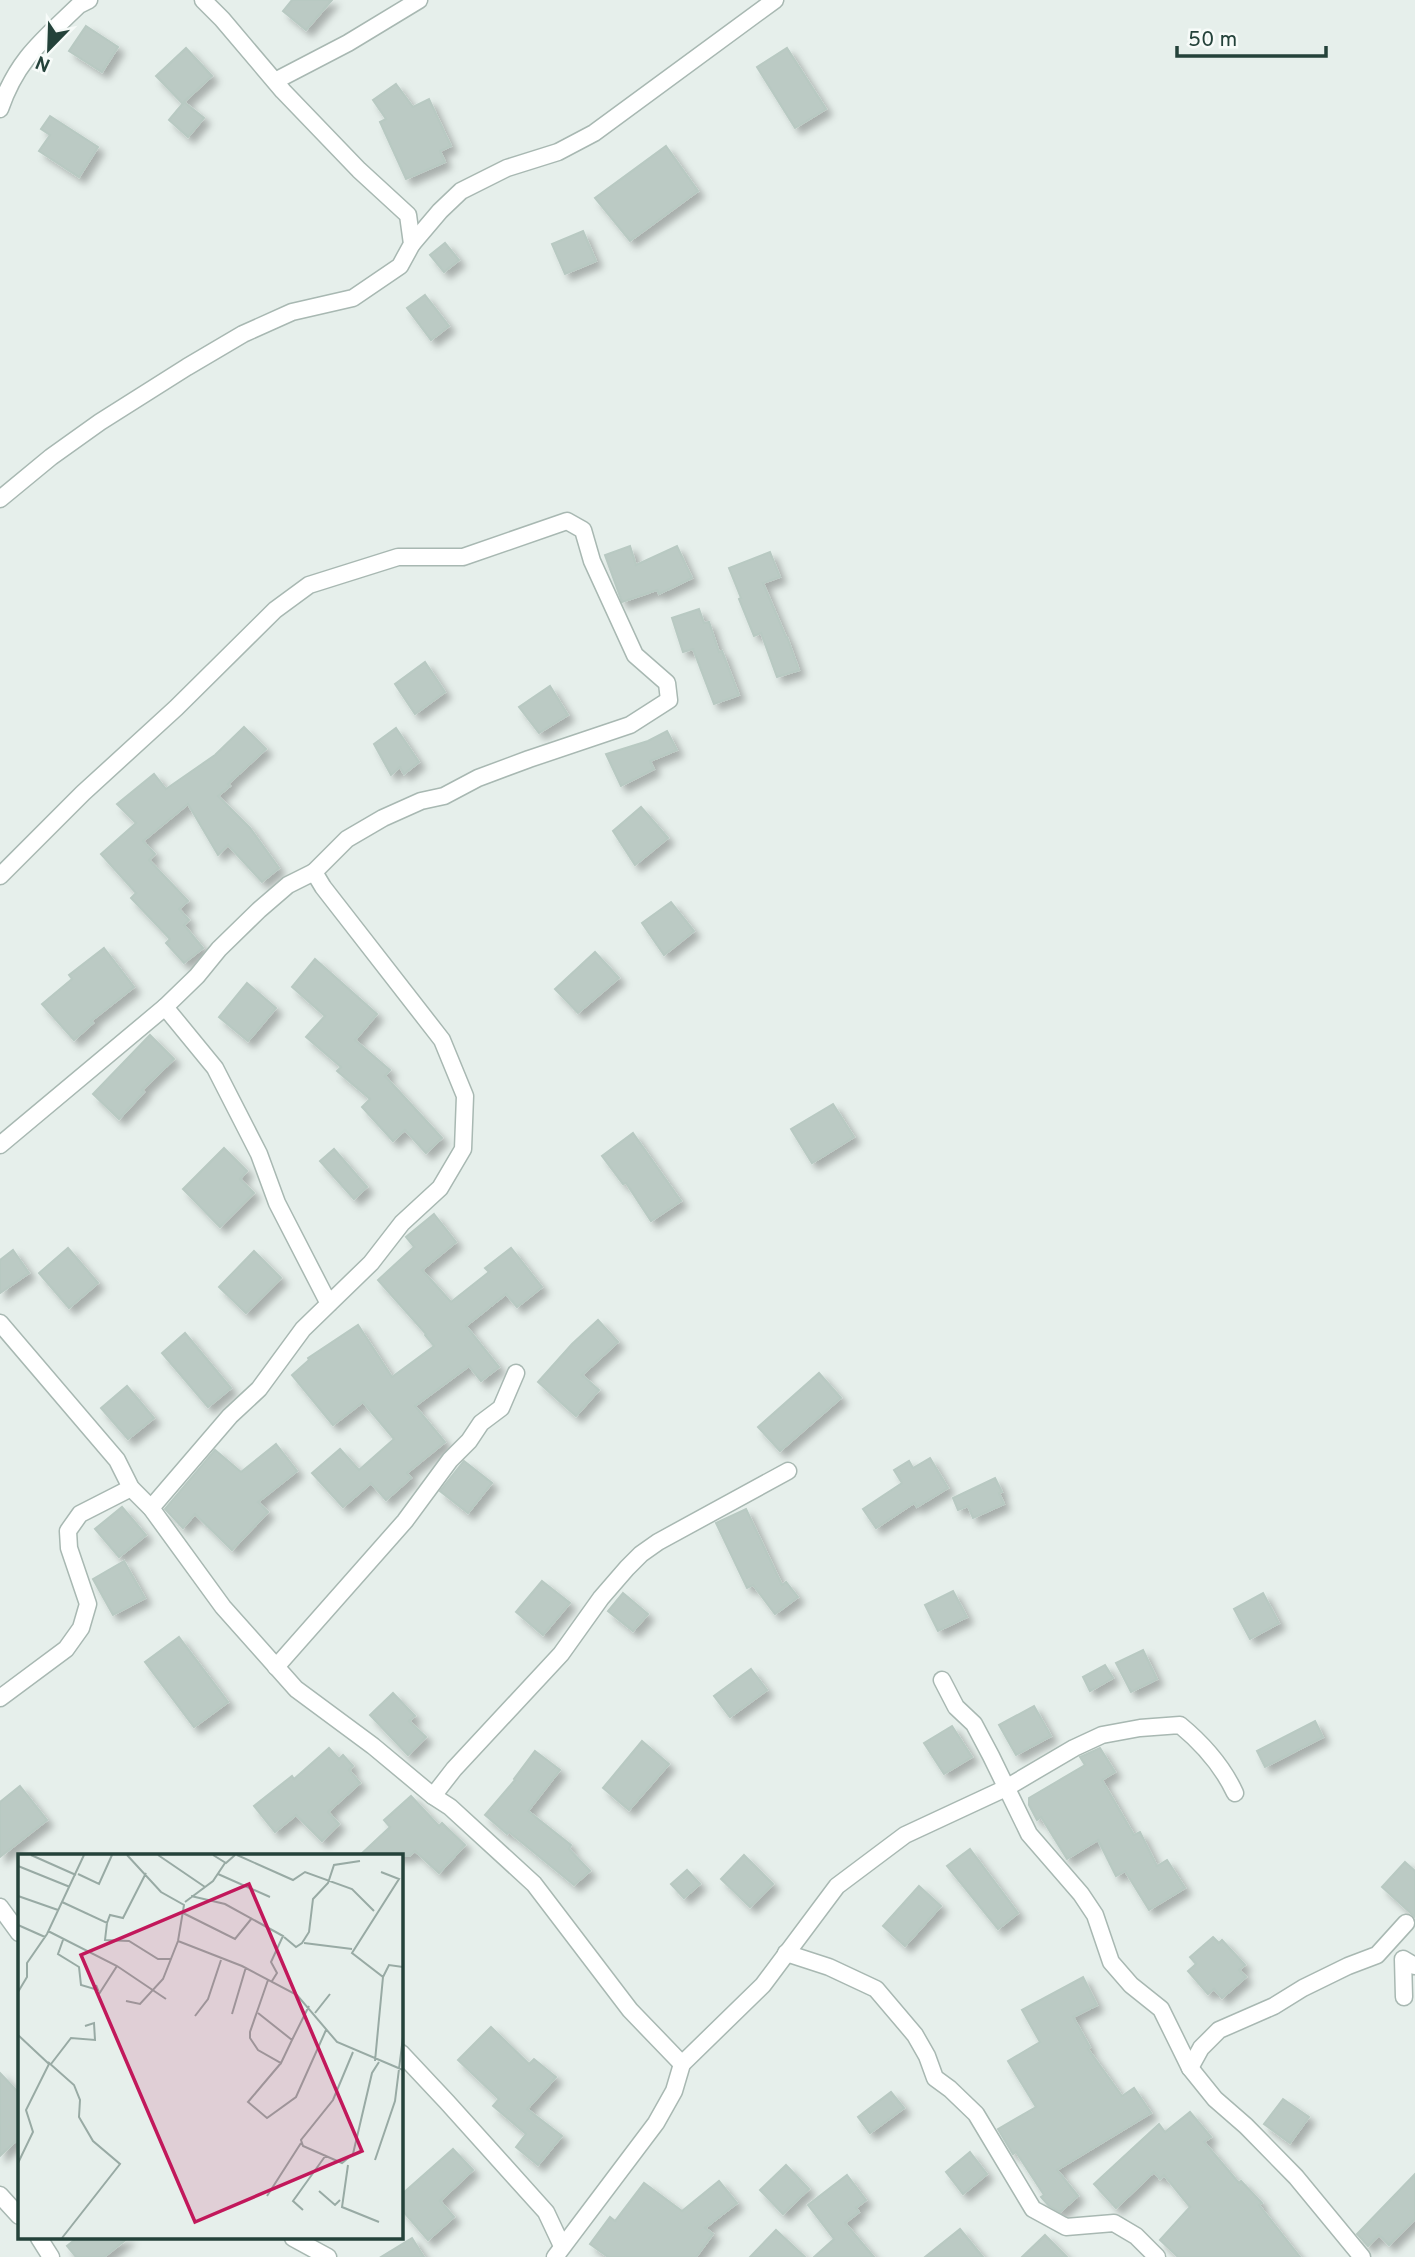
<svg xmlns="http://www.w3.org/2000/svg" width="1415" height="2257" viewBox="0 0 1415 2257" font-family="Overpass,sans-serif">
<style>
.building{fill:#bbcac4;stroke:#b8c9c2;stroke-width:2;filter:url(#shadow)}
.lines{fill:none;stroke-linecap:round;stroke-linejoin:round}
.street-casing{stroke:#a8b8b2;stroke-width:19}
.street{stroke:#fff;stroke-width:16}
.inset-road{fill:none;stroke:#98aaa4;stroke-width:2}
.view{fill:#c2185b;fill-opacity:0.15;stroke:#c2185b;stroke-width:3.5}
.inset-edge{fill:none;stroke:#24423a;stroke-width:3.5}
</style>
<defs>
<filter id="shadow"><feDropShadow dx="6" dy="6" stdDeviation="3.5" flood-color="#0004"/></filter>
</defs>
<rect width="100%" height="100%" fill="#e6efeb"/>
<!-- building -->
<g class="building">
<path d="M292 0H332L306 30 283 11Z"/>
<path d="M86 26 118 47 102 72 69 51Z"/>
<path d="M186 48 212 76 184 102 204 118 188 137 169 120 184 102 183 104 156 76Z"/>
<path d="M787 48 826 109 795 128 757 67Z"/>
<path d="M396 84 413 107 429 99 451 146 440 151 445 162 406 179 380 122 386 119 373 100Z"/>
<path d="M50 116 98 147 79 177 39 151 50 135 41 129Z"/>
<path d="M666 146 698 191 630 241 595 198Z"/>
<path d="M583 231 596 261 565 274 552 244Z"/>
<path d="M445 243 459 260 444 272 430 255Z"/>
<path d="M425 295 449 326 431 340 407 308Z"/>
<path d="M630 546 636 565 677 546 692 578 659 594 657 590 622 602 605 555Z"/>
<path d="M770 552 780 577 763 583 786 637H787L799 670 777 677 761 633 754 636 739 599 741 598 729 568Z"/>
<path d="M699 609 704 623 709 622 719 652 722 651 739 695 714 704 693 649 683 652 672 618Z"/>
<path d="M425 662 445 692 415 714 395 684Z"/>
<path d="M550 686 568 715 539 733 519 707Z"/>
<path d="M244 727 266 749 228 784 230 786 218 796 250 828 279 868 262 882 228 845 218 855 188 804 143 841 155 854 149 860 188 901 179 909 189 920 184 925 203 948 184 963 166 943 170 939 131 898 136 893 101 854 136 823 117 804 154 774 166 789 215 755Z"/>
<path d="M396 728 419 762 404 774 400 767 391 775 374 744Z"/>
<path d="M667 731 677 750 650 761 654 769 621 786 606 754 648 741Z"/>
<path d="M641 807 668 838 635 865 613 831Z"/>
<path d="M671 902 694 931 664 955 642 923Z"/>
<path d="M104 948 134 987 91 1021 93 1023 74 1040 42 1004 72 979 69 975Z"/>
<path d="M595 952 619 978 578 1013 555 989Z"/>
<path d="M315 959 377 1014 355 1040 390 1070 385 1076 442 1138 426 1153 405 1130 393 1141 362 1107 370 1099 337 1071 341 1067 306 1037 325 1016 292 987Z"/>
<path d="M247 983 276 1008 248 1041 219 1017Z"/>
<path d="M150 1035 174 1059 142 1090 144 1092 119 1119 93 1094Z"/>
<path d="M833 1104 854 1137 812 1163 791 1129Z"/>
<path d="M633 1133 681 1201 651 1221 626 1183 623 1184 602 1156Z"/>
<path d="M224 1148 247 1171 240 1179 254 1193 220 1227 183 1189Z"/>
<path d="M334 1149 367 1187 354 1199 320 1161Z"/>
<path d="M434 1214 456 1242 422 1270 451 1302 489 1272 485 1268 511 1248 542 1287 517 1307 506 1294 466 1326 499 1367 481 1381 469 1366 415 1406 445 1442 407 1473 411 1478 386 1500 371 1483 343 1507 312 1473 340 1449 359 1470 394 1439 363 1402 333 1425 292 1375 309 1360 308 1358 358 1325 392 1377 434 1346 425 1335 426 1334 378 1280 414 1247 406 1237Z"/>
<path d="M68 1248 98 1283 69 1308 39 1273Z"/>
<path d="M13 1250 29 1273 0 1293V1260Z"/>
<path d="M254 1251 281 1278 246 1313 219 1287Z"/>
<path d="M598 1320 618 1342 582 1375 599 1390 576 1416 538 1382 572 1344Z"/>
<path d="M185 1333 231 1388 208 1407 162 1353Z"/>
<path d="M819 1373 841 1398 780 1451 758 1427Z"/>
<path d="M127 1386 154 1418 128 1439 101 1408Z"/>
<path d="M276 1444 297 1471 258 1502 268 1512 232 1550 195 1514 183 1528 165 1509 215 1450 241 1472Z"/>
<path d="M930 1458 948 1488 917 1507 914 1503 876 1528 863 1509 902 1483 894 1470 909 1461 913 1468Z"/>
<path d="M464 1461 492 1483 468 1513 440 1491Z"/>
<path d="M995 1478 1002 1492 999 1493 1004 1504 973 1518 968 1506 958 1510 953 1498Z"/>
<path d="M122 1507 146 1535 119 1557 95 1529Z"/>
<path d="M746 1509 782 1585 786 1582 798 1597 775 1614 753 1585 747 1588 716 1523Z"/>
<path d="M124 1561 145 1598 113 1615 93 1579Z"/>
<path d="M542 1581 570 1603 543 1635 516 1612Z"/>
<path d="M953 1591 967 1617 938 1631 925 1605Z"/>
<path d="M623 1593 648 1614 633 1631 608 1611Z"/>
<path d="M1263 1593 1279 1623 1250 1639 1234 1609Z"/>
<path d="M179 1637 228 1702 194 1727 145 1662Z"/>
<path d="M1143 1650 1157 1679 1131 1692 1116 1663Z"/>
<path d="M1105 1665 1113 1678 1090 1691 1083 1677Z"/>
<path d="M751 1669 767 1690 730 1717 714 1696Z"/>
<path d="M393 1693 415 1716 409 1721 426 1737 408 1755 370 1715Z"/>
<path d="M1034 1706 1051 1736 1016 1755 999 1725Z"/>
<path d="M1315 1721 1323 1737 1265 1767 1257 1751Z"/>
<path d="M952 1726 972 1757 944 1774 924 1743Z"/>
<path d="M642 1741 669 1764 629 1810 603 1788Z"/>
<path d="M329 1748 339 1759 343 1755 353 1766 349 1770 360 1783 328 1812 339 1824 322 1841 296 1815 275 1832 254 1806 292 1776 294 1779Z"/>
<path d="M1100 1748 1115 1772 1102 1780 1134 1835 1140 1832 1157 1866 1167 1860 1185 1888 1149 1910 1125 1871 1116 1876 1098 1840 1067 1859 1041 1817 1037 1820 1029 1805V1798L1085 1765 1080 1757Z"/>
<path d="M535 1751 560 1770 528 1811 571 1845 569 1849 590 1871 574 1885 509 1832 507 1834 485 1815 515 1780 514 1779Z"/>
<path d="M20 1786 47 1820 0 1857V1802Z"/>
<path d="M411 1796 439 1826 442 1823 465 1845 439 1873 415 1851 409 1856H359L390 1827 384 1820Z"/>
<path d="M970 1849 1018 1913 998 1929 947 1866Z"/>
<path d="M744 1855 773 1884 750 1907 721 1879Z"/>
<path d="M1405 1862 1415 1871V1917L1382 1887Z"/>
<path d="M687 1870 700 1884 684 1898 671 1884Z"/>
<path d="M919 1886 941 1906 905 1946 883 1926Z"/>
<path d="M1213 1937 1219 1943 1222 1940 1245 1965 1239 1970 1246 1977 1222 1998 1214 1989 1208 1994 1188 1971 1196 1964 1190 1957Z"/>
<path d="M1083 1977 1097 2005 1073 2017 1090 2047 1088 2049 1122 2096 1134 2088 1151 2113 1057 2170 1078 2196 1060 2212 1049 2206 1041 2197 1044 2195 1016 2152 1013 2154 998 2129 1036 2107 1008 2061 1040 2042 1022 2010Z"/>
<path d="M491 2027 529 2064 534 2059 556 2077 527 2109 562 2136 538 2165 516 2147 526 2134 493 2106 499 2099 458 2060Z"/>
<path d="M0 2073 19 2093V2138L0 2156Z"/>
<path d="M891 2092 904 2108 870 2133 858 2117Z"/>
<path d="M1283 2099 1309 2117 1290 2143 1264 2124Z"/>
<path d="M1190 2112 1211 2137 1204 2142 1239 2183 1241 2181 1262 2203 1259 2205 1300 2257H1178L1160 2240 1190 2207 1164 2175 1160 2179 1154 2172 1116 2208 1094 2184 1159 2124 1165 2132Z"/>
<path d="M453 2149 473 2170 440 2201 454 2217 428 2240 401 2209V2195Z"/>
<path d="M970 2152 987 2174 963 2194 946 2172Z"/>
<path d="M786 2165 809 2189 783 2214 760 2190Z"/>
<path d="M1415 2174V2219L1389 2245 1379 2235 1368 2246 1357 2234Z"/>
<path d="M847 2175 866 2200 856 2208 859 2212 845 2223 874 2257H814L834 2239 808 2205Z"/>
<path d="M719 2181 737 2203 705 2228 713 2234 696 2257H608L590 2244 610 2217 615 2221 644 2183 682 2211Z"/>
<path d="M960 2229 983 2257H925Z"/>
<path d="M776 2230 805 2257H750Z"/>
<path d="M1045 2235 1067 2257H1022Z"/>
<path d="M77 2238H128L104 2257H76L67 2246Z"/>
<path d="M412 2238 424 2257H381Z"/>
</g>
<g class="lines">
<!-- street casing -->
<g class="street-casing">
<g id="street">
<path d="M275 81 348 43 419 0"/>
<path d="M0 109C17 59 43 40 79 5L89 0"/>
<path d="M412 244 440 211 461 191 507 168 558 152 594 133 775 0"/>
<path d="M0 499 51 457 100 422 187 367 243 334 292 312 353 298 400 266 412 244 408 215 359 170 283 91 222 19 203 0"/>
<path d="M0 876 83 793 176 708 275 610 309 585 398 557H463L567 521 583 530 592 561 635 655 667 683 669 700 630 725 529 759 478 778 444 796 421 801 383 818 347 839 314 872"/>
<path d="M0 1145 165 1007"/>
<path d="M0 1323 117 1460 131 1488 151 1508 223 1607 296 1689 373 1746 433 1796 450 1807 534 1884 630 2010 682 2064"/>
<path d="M151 1508 230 1416 259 1389 303 1329 371 1263 402 1223 440 1188 463 1149 465 1096 442 1040 323 887 314 872 288 885 259 910 219 949 197 976 165 1007 215 1068 259 1154 277 1203 329 1304"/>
<path d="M276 1667 405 1521 450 1460 469 1441 481 1423 501 1408 516 1373"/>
<path d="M942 1680 956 1707 974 1724 991 1756 1029 1834 1081 1894 1095 1915 1111 1962 1131 1985 1161 2009 1190 2068 1215 2099 1246 2126 1296 2177 1362 2257"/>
<path d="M0 1698 66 1649 81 1628 88 1604 69 1548 68 1531 80 1514 131 1488"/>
<path d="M433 1796 454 1769 561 1654 601 1598 627 1568 641 1554 658 1542 788 1471"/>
<path d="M0 1907 19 1933"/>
<path d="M786 1953 829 1967 876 1989 915 2035 927 2056 935 2078 950 2089 976 2114 1033 2209 1066 2227 1114 2223 1136 2236 1157 2257"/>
<path d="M1404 1997 1403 1959 1415 1966"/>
<path d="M401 2053 447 2102 546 2212 562 2246"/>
<path d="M1190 2068 1201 2048 1219 2030 1274 2006 1303 1988 1348 1966 1377 1955 1406 1923"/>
<path d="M0 2195 19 2216"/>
<path d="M39 2238 51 2257"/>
<path d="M293 2238 328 2257"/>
<path d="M555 2257 656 2123 674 2091 682 2064 763 1985 837 1886 905 1835 1006 1788 1074 1748 1102 1735 1140 1728 1180 1725C1203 1744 1222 1765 1235 1793"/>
</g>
</g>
<!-- street -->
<use href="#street" class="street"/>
</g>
<!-- overview -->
<g transform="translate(18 1854)">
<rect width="385" height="385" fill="#e6efeb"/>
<path class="inset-road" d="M13 1 58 21M140 1 187 33M195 1 208 9 217 1M219 1 275 26 287 18 334 35 356 57M0 12 52 33M60 20 81 30 94 1M200 20 252 43M0 42 40 56M173 42 207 50 265 82 253 108 259 119 254 127M44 48 89 69 92 61 105 64 128 19M167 48 195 27 207 9M165 59 217 85 234 64M89 69 87 86 111 87 140 105H153M0 71 27 83M30 77 99 112 148 145M266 83 278 93 284 89 291 78 295 45 310 29 316 11 342 7M45 86 40 100 61 113 63 131 80 136 78 131M160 87 224 112 279 141 319 188 385 216M286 89 334 95M365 123 371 111 385 113M0 138 9 123V109L29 80 66 1M81 140 99 112M108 147 122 150 145 125 160 87 166 51 143 38 109 1M240 159 274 186 263 209 240 196 232 184V178L250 126M297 159 312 140M214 160 228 113M177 162 190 145 203 106M0 181 31 210 8 256 15 278 0 309M274 186 291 152M335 198 315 246 283 286 285 292 317 306 324 309 335 300 354 219 361 208M357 207 365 123 334 99 381 25 363 18M30 208 56 231 62 246 61 263 75 287 102 310 44 384M263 209 230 248 249 264 278 243 308 176M33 210 53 184 77 186 76 169 67 172M357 306 377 247 385 183M330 311 324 353 361 368M301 337 317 351 322 346M249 342 283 289M285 356 275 347 308 301"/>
<path class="view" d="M231 30 344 297 177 368 63 101Z"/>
<rect width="385" height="385" class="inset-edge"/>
</g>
<!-- north arrow -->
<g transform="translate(49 49) rotate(203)" stroke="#f7fbf9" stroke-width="5" paint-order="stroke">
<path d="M0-5L12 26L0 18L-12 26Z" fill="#24423a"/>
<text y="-10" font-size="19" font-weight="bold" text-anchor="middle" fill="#24423a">N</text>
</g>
<!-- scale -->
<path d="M1177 46v10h149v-10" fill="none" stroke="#24423a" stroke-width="3.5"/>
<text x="1188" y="46" font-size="21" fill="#24423a" stroke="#f7fbf9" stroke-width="5" paint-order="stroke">50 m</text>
</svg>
